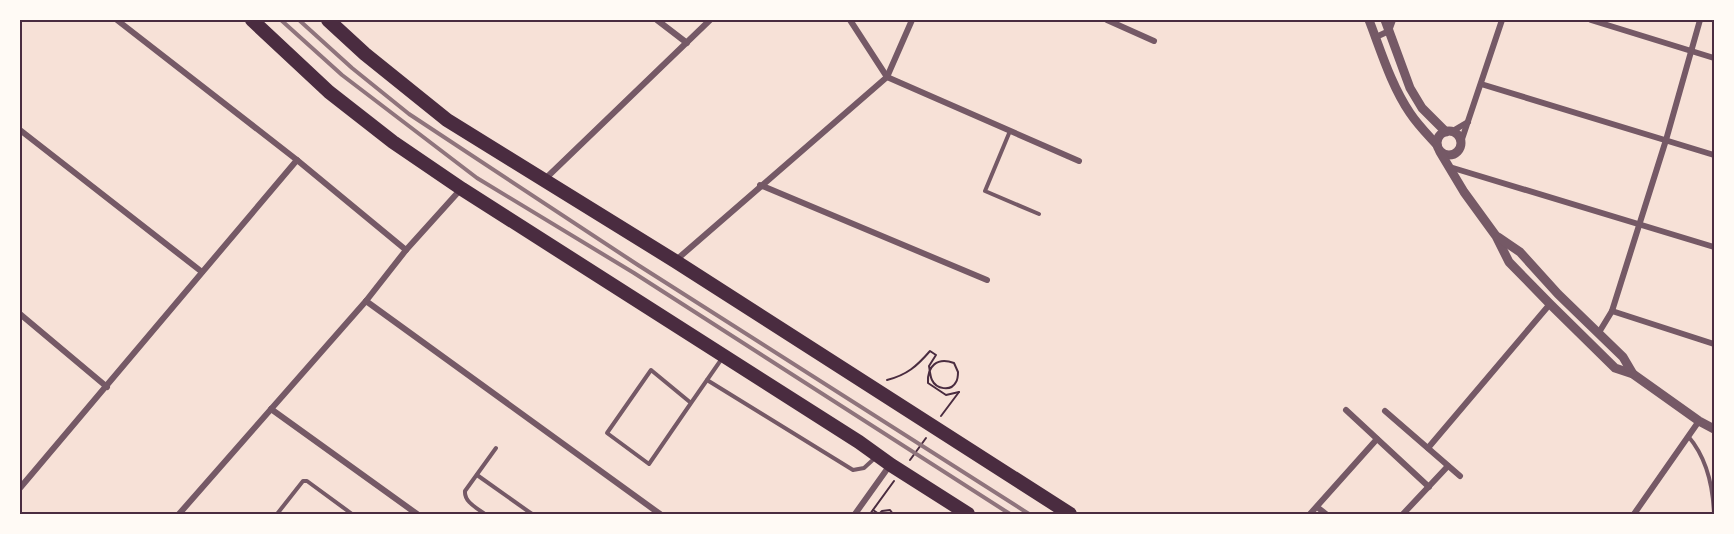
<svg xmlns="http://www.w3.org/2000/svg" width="1734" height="534" viewBox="0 0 1734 534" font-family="'IBM Plex Sans',sans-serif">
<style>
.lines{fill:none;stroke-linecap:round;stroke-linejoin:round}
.path{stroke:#4a2c40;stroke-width:2}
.service{stroke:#755966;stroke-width:4}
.minor{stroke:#755966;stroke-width:6}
.tertiary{stroke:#755966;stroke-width:9}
.trunk{stroke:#4a2c40;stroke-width:14}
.rail{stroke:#8f747c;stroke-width:4}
.neatline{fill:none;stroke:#4a2c40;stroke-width:2}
</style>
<rect width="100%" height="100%" fill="#f7e1d7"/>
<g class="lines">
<!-- path -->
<g class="path">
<path d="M887 380C907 375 917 366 930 351L936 355 929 366C930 371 930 376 932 380 936 389 951 392 956 382 958 379 958 376 958 372L954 363C937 357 927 366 928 383L946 395 959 392"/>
<path d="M941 416 959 392"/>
<path d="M910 460 926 438"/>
<path d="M873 510 879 514 882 511 890 510 893 514"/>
<path d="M870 514 894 481"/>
</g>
<!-- service -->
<g class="service">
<path d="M1010 131 985 191 1039 214"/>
<path d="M707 380 853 470 864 468 876 457"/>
<path d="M691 403 649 464 607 433 651 370 691 403 723 357"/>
<path d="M1688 436C1707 458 1713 486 1714 514"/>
<path d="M477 475 532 514"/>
<path d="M277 514 303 481H307L352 514"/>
<path d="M485 514C477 508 464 502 465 491L496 448"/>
</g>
<!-- minor -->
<g class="minor">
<path d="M117 20 297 160 406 250"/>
<path d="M657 20 687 43"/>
<path d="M850 20 887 77 1079 161"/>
<path d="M1107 20 1154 41"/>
<path d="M1591 20 1714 58"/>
<path d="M1376 37 1389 31 1393 20"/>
<path d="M1481 84 1714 155"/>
<path d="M20 130 202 272"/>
<path d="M1451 132 1468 122"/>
<path d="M1461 142 1502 20"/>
<path d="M1453 168 1714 247"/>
<path d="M544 180 710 20"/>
<path d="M760 185 987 280"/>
<path d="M675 261 887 77 912 20"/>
<path d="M366 301 660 514"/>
<path d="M1612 311 1714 344"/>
<path d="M20 314 107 387"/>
<path d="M1598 334 1612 311 1666 140 1700 20"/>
<path d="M271 409 417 514"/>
<path d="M1346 410 1429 487"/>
<path d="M1385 411 1460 476"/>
<path d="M1428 448 1550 304"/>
<path d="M20 488 297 160"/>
<path d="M1317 507 1326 514"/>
<path d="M179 514 366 301 406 250 461 189"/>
<path d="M855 514 890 465"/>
<path d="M1310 514 1377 439"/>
<path d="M1403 514 1448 466"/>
<path d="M1634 514 1699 421"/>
</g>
<!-- tertiary -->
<g class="tertiary">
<path d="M1369 20C1381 51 1391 85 1410 113 1418 125 1428 135 1437 145"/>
<path d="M1385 20 1410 88 1422 108 1446 132"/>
<circle cx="1449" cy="143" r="12"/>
<path d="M1440 152 1464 192 1496 236 1509 262 1550 304 1615 368 1633 374 1699 421 1714 429"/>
<path d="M1498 237 1520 252 1558 294 1623 357 1633 374"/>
</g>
<!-- trunk -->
<g class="trunk">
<path d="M252 20 329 92 393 142 462 189 859 442 891 465 968 514"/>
<path d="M328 20 365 54 447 120 675 261 1070 514"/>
</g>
<!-- rail -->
<g class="rail">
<path d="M281 20 342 75 477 178 634 273 1010 514"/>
<path d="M299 20 352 68 409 114 638 265 1029 514"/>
</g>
</g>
<!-- border -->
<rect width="1734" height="534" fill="none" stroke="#fffaf5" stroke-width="42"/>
<rect x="21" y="21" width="1692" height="492" class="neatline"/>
</svg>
